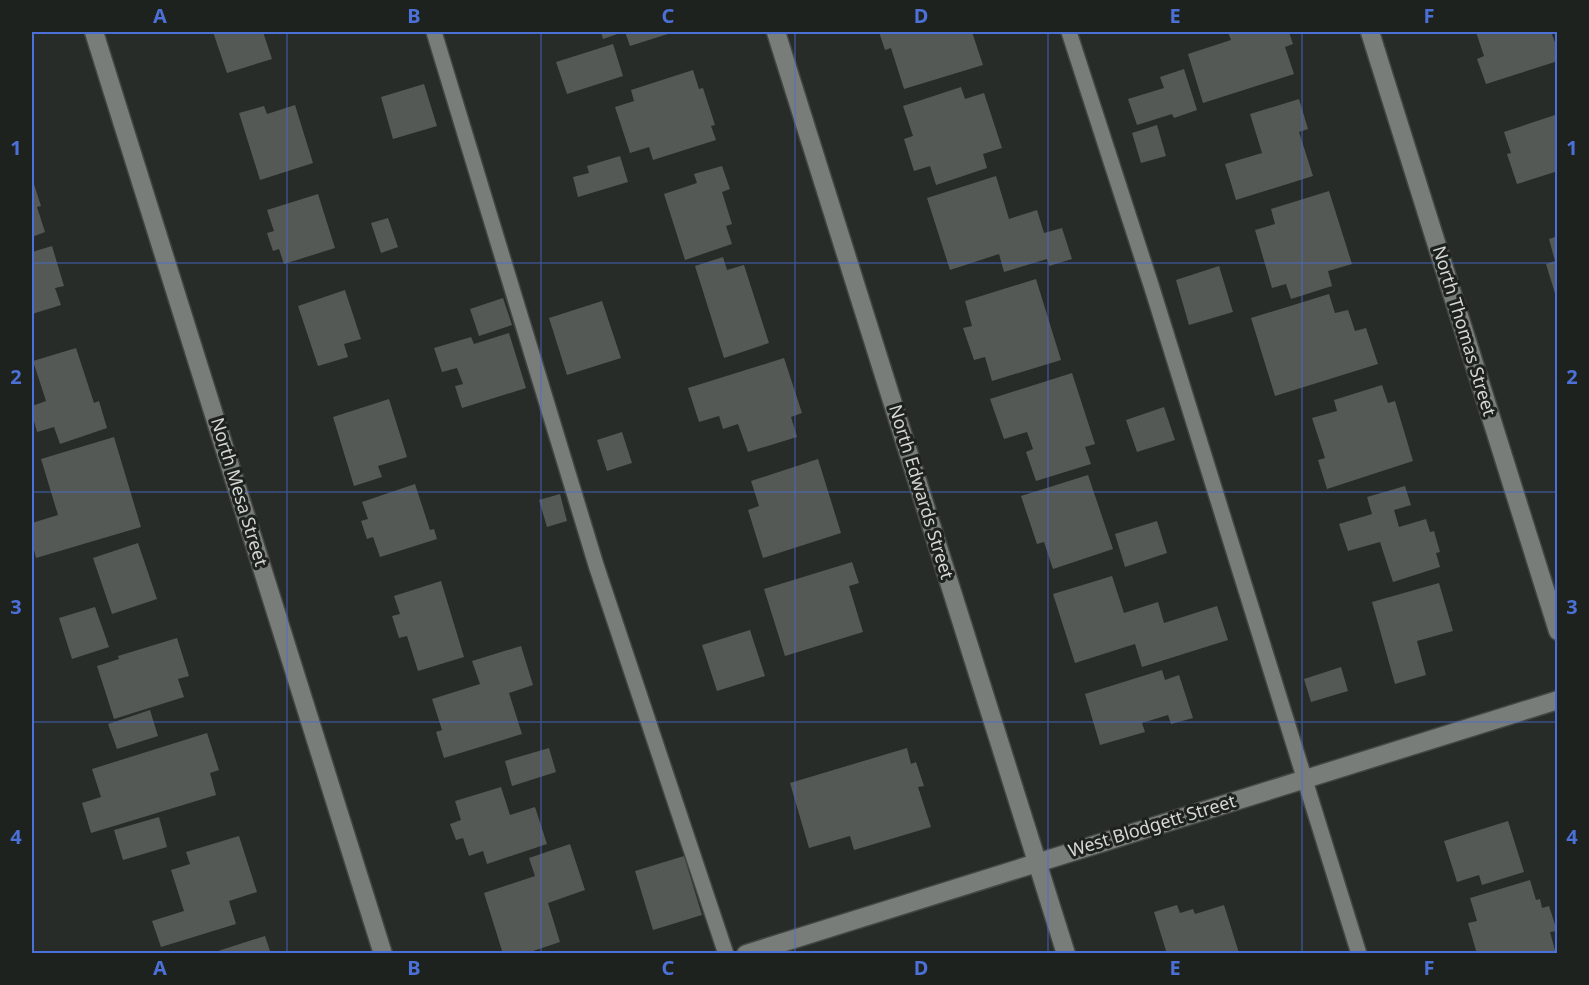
<svg xmlns="http://www.w3.org/2000/svg" width="1589" height="985" viewBox="0 0 1589 985" font-family="'Noto Sans',sans-serif">
<style>
.building{fill:#545955}
.lines{fill:none;stroke-linecap:round;stroke-linejoin:round}
.service-casing{stroke:#434744;stroke-width:18}
.minor-casing{stroke:#434744;stroke-width:21}
.tertiary-casing{stroke:#434744;stroke-width:21}
.service{stroke:#787d79;stroke-width:15}
.minor{stroke:#787d79;stroke-width:18}
.tertiary{stroke:#787d79;stroke-width:18}
.grid{fill:none;stroke:#4b70d7;stroke-width:1.5;stroke-opacity:0.55}
.labels{text-anchor:middle;stroke-width:6;stroke-linejoin:round;paint-order:stroke}
.street-label{font-size:18px;fill:#d4d7d5;stroke:#1e221f}
.neatline{fill:none;stroke:#4b70d7;stroke-width:2}
.grid-label{font-size:20px;text-anchor:middle;font-weight:bold;fill:#4b70d7}
</style>
<rect width="100%" height="100%" fill="#282c29"/>
<!-- building -->
<g class="building">
<path d="M213 32H263L272 59 227 73Z"/>
<path d="M601 32H623L603 39Z"/>
<path d="M625 32H674L630 46Z"/>
<path d="M879 32H972L983 65 904 89 891 48 885 50Z"/>
<path d="M1228 32H1289L1293 44 1285 47 1294 74 1203 103 1188 54 1231 40Z"/>
<path d="M1476 32H1551L1558 50V61L1486 84 1477 59 1484 56Z"/>
<path d="M613 44 623 76 567 94 556 62Z"/>
<path d="M1184 69 1197 110 1174 118 1172 114 1137 125 1128 99 1164 88 1160 77Z"/>
<path d="M693 70 699 89 703 88 715 125 711 126 716 140 653 160 649 147 630 153 615 107 634 101 631 90Z"/>
<path d="M424 84 437 126 393 139 381 97Z"/>
<path d="M961 87 965 99 984 93 1002 148 983 154 987 168 936 185 930 166 914 171 904 139 913 136 903 106Z"/>
<path d="M1299 99 1308 129 1299 132 1313 176 1236 200 1225 164 1262 153 1250 114Z"/>
<path d="M295 105 313 163 260 180 239 113 264 106 267 114Z"/>
<path d="M1558 114V171L1517 184 1507 154 1511 153 1504 132Z"/>
<path d="M1157 125 1166 156 1141 163 1132 133Z"/>
<path d="M620 156 628 182 578 197 573 177 589 173 587 166Z"/>
<path d="M722 166 730 189 722 192 732 224 726 226 732 244 685 260 664 194 697 183 694 174Z"/>
<path d="M996 176 1009 219 1037 210 1044 233 1062 228 1072 259 1049 266 1047 259 1004 272 999 254 950 270 927 198Z"/>
<path d="M32 178 41 206 37 207 45 232 32 237Z"/>
<path d="M1329 191 1352 264 1328 271 1332 286 1291 299 1286 284 1272 288 1255 230 1275 224 1271 209Z"/>
<path d="M318 194 335 248 284 264 279 249 273 251 267 233 274 231 267 210Z"/>
<path d="M388 218 398 247 381 253 371 223Z"/>
<path d="M1558 236V300H1557L1546 264 1555 261 1549 239Z"/>
<path d="M52 246 64 286 55 288 61 305 32 314V252Z"/>
<path d="M723 257 727 270 744 265 769 343 724 358 695 266Z"/>
<path d="M1219 266 1233 312 1189 325 1176 280Z"/>
<path d="M1036 279 1061 360 992 381 985 357 974 360 963 328 972 326 965 301Z"/>
<path d="M345 290 361 339 344 344 348 357 318 366 298 306Z"/>
<path d="M1329 294 1335 313 1348 310 1355 331 1366 328 1378 364 1275 396 1251 318Z"/>
<path d="M503 298 512 325 479 336 470 309Z"/>
<path d="M602 301 621 358 567 375 549 318Z"/>
<path d="M509 333 526 388 462 408 455 386 463 384 457 368 442 372 434 348 471 337 474 344Z"/>
<path d="M76 348 94 403 99 401 107 428 60 444 54 427 37 432 32 414V406L46 401 33 361Z"/>
<path d="M784 358 802 413 791 417 797 437 748 452 738 424 723 429 719 416 699 422 688 388Z"/>
<path d="M1072 373 1095 444 1085 447 1091 464 1036 481 1026 452 1033 449 1027 432 1004 439 990 399Z"/>
<path d="M1382 385 1388 403 1395 401 1413 461 1327 489 1318 460 1325 458 1312 418 1337 411 1334 400Z"/>
<path d="M389 399 407 457 378 466 382 477 354 486 333 417Z"/>
<path d="M1164 407 1175 440 1137 452 1126 420Z"/>
<path d="M622 432 632 463 607 471 597 440Z"/>
<path d="M114 437 141 527 36 558 32 542V523L58 515 41 459Z"/>
<path d="M818 459 841 533 763 558 748 510 759 506 751 481Z"/>
<path d="M1088 475 1113 549 1053 569 1044 542 1037 544 1021 496Z"/>
<path d="M415 484 430 530 434 529 437 539 380 557 373 537 367 539 361 521 368 519 362 502Z"/>
<path d="M1405 486 1411 505 1394 510 1399 527 1426 519 1430 532 1434 531 1440 552 1436 553 1440 567 1393 582 1380 542 1348 551 1339 524 1372 514 1367 497Z"/>
<path d="M560 494 567 521 547 527 539 500Z"/>
<path d="M1157 521 1167 553 1125 567 1115 534Z"/>
<path d="M138 543 157 599 112 614 93 558Z"/>
<path d="M852 562 859 583 849 586 863 632 785 656 764 589Z"/>
<path d="M1112 576 1124 613 1158 602 1164 623 1217 606 1228 640 1142 667 1135 644 1075 663 1053 594Z"/>
<path d="M441 581 464 657 418 671 407 636 399 638 392 616 400 614 394 596Z"/>
<path d="M1439 583 1453 631 1417 641 1426 675 1395 684 1372 602Z"/>
<path d="M95 607 109 647 72 659 59 618Z"/>
<path d="M750 630 765 676 717 691 702 645Z"/>
<path d="M177 638 189 676 178 679 184 697 114 719 97 666 119 659 118 656Z"/>
<path d="M521 646 533 685 509 693 522 734 444 758 436 732 442 730 432 699 480 684 472 661Z"/>
<path d="M1341 667 1348 691 1311 702 1304 679Z"/>
<path d="M1162 670 1165 680 1179 675 1193 718 1171 724 1168 715 1142 723 1145 732 1100 745 1085 694Z"/>
<path d="M150 710 158 736 117 749 108 724Z"/>
<path d="M207 733 219 770 210 773 216 795 91 833 82 803 101 797 92 769Z"/>
<path d="M549 748 556 772 512 786 505 761Z"/>
<path d="M907 748 911 764 916 762 924 786 918 787 931 827 854 850 850 836 809 848 790 783Z"/>
<path d="M501 787 510 815 535 807 547 844 487 864 483 851 469 856 463 838 456 840 450 824 461 820 455 801Z"/>
<path d="M159 817 167 847 123 860 114 830Z"/>
<path d="M1508 821 1524 872 1482 885 1479 875 1457 882 1444 841Z"/>
<path d="M239 836 257 892 229 901 236 924 161 947 152 921 184 911 171 870 190 864 186 852Z"/>
<path d="M570 844 585 890 548 903 560 942 524 954H503L484 893 535 876 529 858Z"/>
<path d="M684 856 702 915 653 930 635 871Z"/>
<path d="M1530 880 1536 900 1540 899 1542 908 1549 906 1557 931 1550 932 1556 954H1477L1468 923 1477 921 1470 898Z"/>
<path d="M1177 905 1180 913 1193 909 1195 914 1224 905 1239 953 1167 954 1154 912Z"/>
<path d="M265 936 271 954H219L218 951Z"/>
</g>
<g class="lines">
<!-- service casing -->
<g class="service-casing">
<g id="service">
<path d="M434 32 596 565 726 954"/>
<path d="M1069 32 1152 288 1359 954"/>
</g>
</g>
<!-- minor casing -->
<g class="minor-casing">
<g id="minor">
<path d="M776 32 1066 954"/>
<path d="M1370 32 1558 631"/>
<path d="M746 954 1558 700"/>
</g>
</g>
<!-- tertiary casing -->
<g class="tertiary-casing">
<path id="tertiary" d="M94 32 383 954"/>
</g>
<!-- service -->
<use href="#service" class="service"/>
<!-- minor -->
<use href="#minor" class="minor"/>
<!-- tertiary -->
<use href="#tertiary" class="tertiary"/>
</g>
<!-- grid -->
<path class="grid" d="M287 32V954M541 32V954M795 32V954M1048 32V954M1302 32V954M32 263H1558M32 492H1558M32 722H1558"/>
<g class="labels">
<!-- street labels -->
<g class="street-label">
<text transform="translate(1464 331) rotate(73)" y="6">North Thomas Street</text>
<text transform="translate(239 492) rotate(73)" y="6">North Mesa Street</text>
<text transform="translate(921 492) rotate(73)" y="6">North Edwards Street</text>
<text transform="translate(1152 826) rotate(-17)" y="6">West Blodgett Street</text>
</g>
</g>
<!-- border -->
<rect width="1589" height="985" fill="none" stroke="#1e221f" stroke-width="66"/>
<rect x="33" y="33" width="1523" height="919" class="neatline"/>
<g class="grid-label">
<text x="160" y="23">A</text>
<text x="414" y="23">B</text>
<text x="668" y="23">C</text>
<text x="921" y="23">D</text>
<text x="1175" y="23">E</text>
<text x="1429" y="23">F</text>
<text x="16" y="155">1</text>
<text x="1572" y="155">1</text>
<text x="16" y="384">2</text>
<text x="1572" y="384">2</text>
<text x="16" y="614">3</text>
<text x="1572" y="614">3</text>
<text x="16" y="844">4</text>
<text x="1572" y="844">4</text>
<text x="160" y="975">A</text>
<text x="414" y="975">B</text>
<text x="668" y="975">C</text>
<text x="921" y="975">D</text>
<text x="1175" y="975">E</text>
<text x="1429" y="975">F</text>
</g>
</svg>
